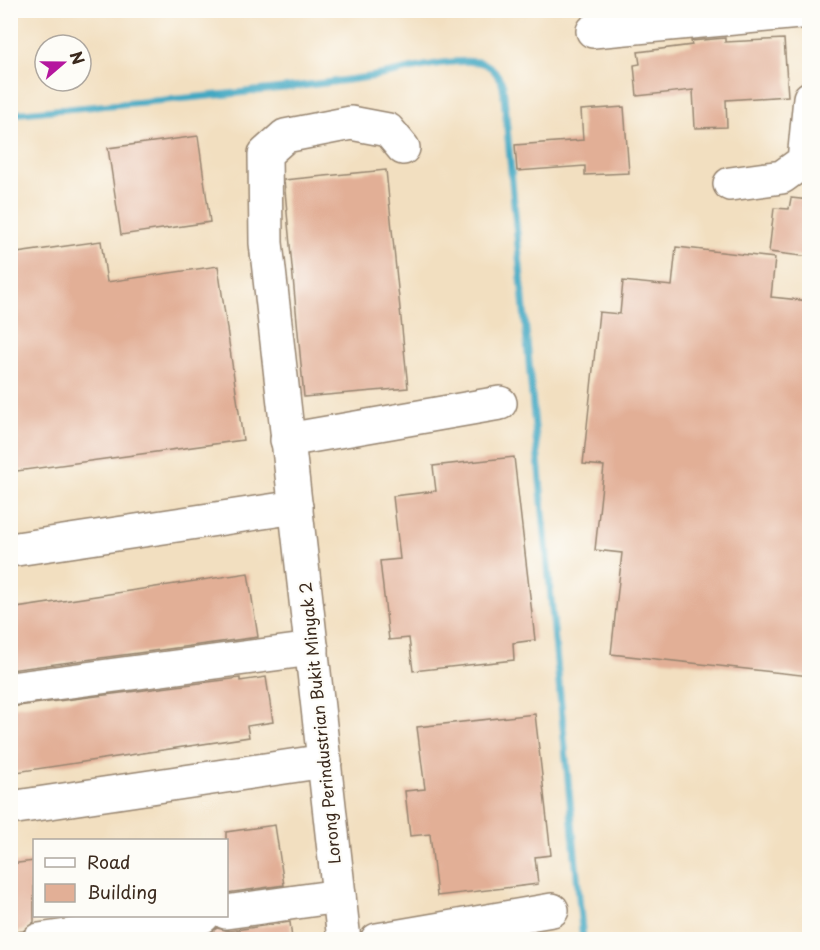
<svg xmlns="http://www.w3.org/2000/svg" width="820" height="950" viewBox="0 0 820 950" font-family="'Playpen Sans',sans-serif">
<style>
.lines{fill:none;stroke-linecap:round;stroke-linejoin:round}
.stream{stroke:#42a8c2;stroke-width:7}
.building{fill:#e2af96}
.minor-casing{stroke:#96846f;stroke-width:36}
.minor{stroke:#fff;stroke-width:33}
.labels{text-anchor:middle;stroke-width:4.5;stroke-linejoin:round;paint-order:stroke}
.street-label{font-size:16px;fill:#3b2a1e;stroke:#fdfcf7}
</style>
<rect width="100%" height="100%" fill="#fdfcf7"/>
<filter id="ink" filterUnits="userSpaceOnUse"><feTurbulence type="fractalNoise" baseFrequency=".0167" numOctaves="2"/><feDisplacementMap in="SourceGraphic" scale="12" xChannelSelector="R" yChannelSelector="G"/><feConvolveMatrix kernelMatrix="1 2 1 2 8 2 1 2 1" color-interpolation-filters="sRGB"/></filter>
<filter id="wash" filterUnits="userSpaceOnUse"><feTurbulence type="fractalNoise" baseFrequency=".008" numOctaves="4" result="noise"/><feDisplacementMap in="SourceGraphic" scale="24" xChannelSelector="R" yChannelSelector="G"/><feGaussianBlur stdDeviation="1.35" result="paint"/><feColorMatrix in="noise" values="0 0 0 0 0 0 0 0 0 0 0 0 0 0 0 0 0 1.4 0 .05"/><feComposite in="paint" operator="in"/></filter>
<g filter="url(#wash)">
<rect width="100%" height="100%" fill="#f2dfc0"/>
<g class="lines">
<!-- stream -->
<path class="stream" d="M10 114C130 103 250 94 369 77 397 73 456 56 482 63 494 67 497 74 503 85L583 940"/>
</g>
<g id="blocks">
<!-- building -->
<g class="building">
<path d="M725 38V42L784 39 788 96 726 100 727 127 695 128 693 90 637 96 634 65 640 64 638 52 692 45 691 41Z"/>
<path d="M624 107 629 173 585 175V166L517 171 515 145 583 140 581 110Z"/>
<path d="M198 136 210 222 121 235 108 148Z"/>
<path d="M386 170 408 388 304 397 284 180Z"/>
<path d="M791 198 810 200V257L769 252 774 208 789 209Z"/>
<path d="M101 241 107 282 218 266 243 440 10 472V254Z"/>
<path d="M676 247 775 258 771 297 810 301V676L611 654 622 553 595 550 604 466 583 464 599 312 620 314 623 281 672 286Z"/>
<path d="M514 457 535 640 513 643 514 660 413 671 409 638 389 640 380 561 400 559 393 496 436 491 433 466Z"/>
<path d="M248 573 258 637 10 670V609Z"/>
<path d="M266 677 273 722 247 726 249 737 10 773V707L240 678V681Z"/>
<path d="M535 714 551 855 535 857 538 884 437 896 430 834 410 836 405 791 425 789 417 727Z"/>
<path d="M275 825 284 885 226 893V832Z"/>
<path d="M34 861V922L23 931 10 933V864Z"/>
<path d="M290 922 292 939H172L206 935 217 928 229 931Z"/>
</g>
</g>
</g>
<g filter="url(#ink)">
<use href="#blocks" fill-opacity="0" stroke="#96846f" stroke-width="1.5"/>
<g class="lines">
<!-- minor casing -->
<g class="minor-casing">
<g id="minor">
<path d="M593 31 810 11"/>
<path d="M730 184 782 177 804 161 810 98"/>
<path d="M287 440 500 403"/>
<path d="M10 550 296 507"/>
<path d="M10 689 312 649"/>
<path d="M10 808 325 761"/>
<path d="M226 912 339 896"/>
<path d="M39 940 203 916"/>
<path d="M344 940 266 243 265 154 285 136 351 123 388 130 403 148"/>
<path d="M377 940 552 910"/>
</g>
</g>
<!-- minor -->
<use href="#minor" class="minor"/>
</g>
</g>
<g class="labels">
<!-- street labels -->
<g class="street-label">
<text transform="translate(320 723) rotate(-96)" y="6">Lorong Perindustrian Bukit Minyak 2</text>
</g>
</g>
<!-- margin -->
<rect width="820" height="950" fill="none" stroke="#fdfcf7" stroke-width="36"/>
<!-- legend -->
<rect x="33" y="839" width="195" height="78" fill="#fdfcf7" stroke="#afa8a0" stroke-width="1.5"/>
<rect x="45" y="858" width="30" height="9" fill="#ffffff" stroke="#afa8a0" stroke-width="1.5"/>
<text x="87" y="869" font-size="18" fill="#3b2a1e">Road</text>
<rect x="45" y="884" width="30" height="18" fill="#e2af96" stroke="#afa8a0" stroke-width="1.5"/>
<text x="87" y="899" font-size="18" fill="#3b2a1e">Building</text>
<!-- north arrow -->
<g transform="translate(63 63) rotate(70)"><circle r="28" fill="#fdfcf7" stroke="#afa8a0" stroke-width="1.5"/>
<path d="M0-4.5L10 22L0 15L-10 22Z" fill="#b5179e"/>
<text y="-9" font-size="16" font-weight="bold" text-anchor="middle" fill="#3b2a1e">N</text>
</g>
</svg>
